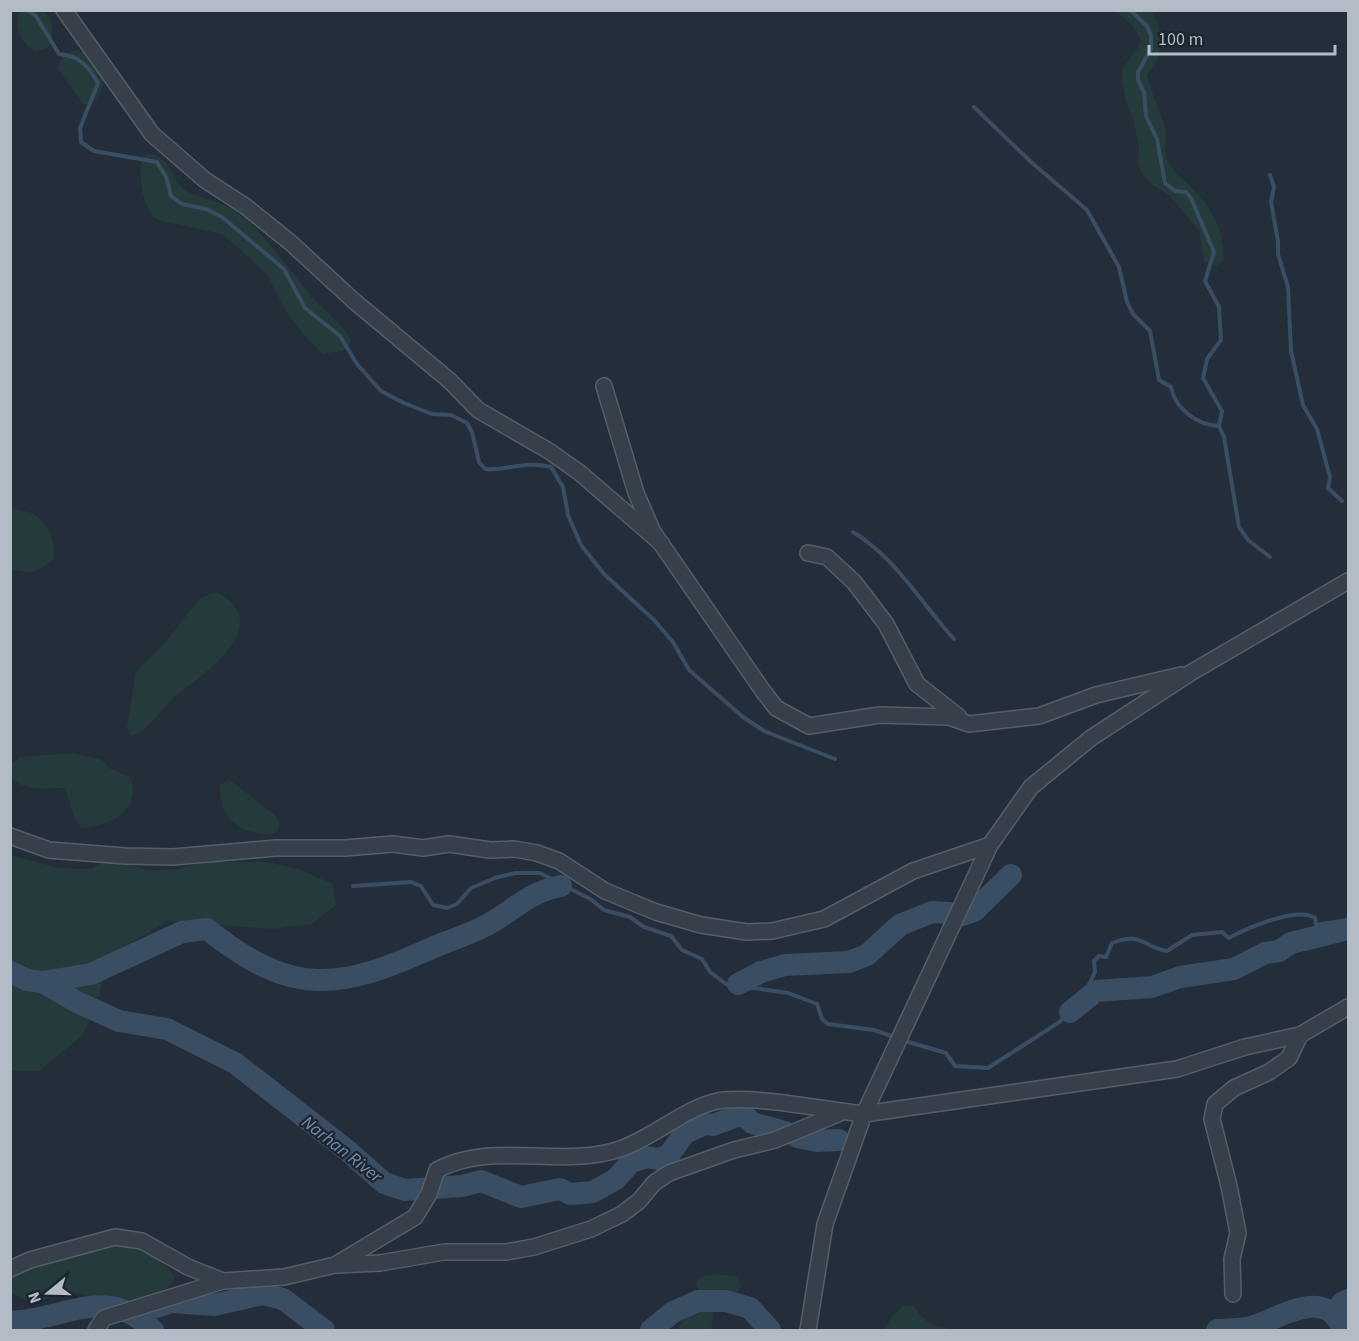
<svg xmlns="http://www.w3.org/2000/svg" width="1359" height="1341" viewBox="0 0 1359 1341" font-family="'Source Sans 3',sans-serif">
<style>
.green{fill:#253a3b}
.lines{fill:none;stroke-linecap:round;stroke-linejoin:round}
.stream{stroke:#394d63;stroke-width:4}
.river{stroke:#394d63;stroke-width:22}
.minor-casing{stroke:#555e68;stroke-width:18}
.minor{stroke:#37404a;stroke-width:15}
.labels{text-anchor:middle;stroke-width:4.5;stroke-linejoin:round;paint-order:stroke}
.water-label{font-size:18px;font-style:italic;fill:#748da9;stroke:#1c252f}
</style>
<rect width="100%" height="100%" fill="#232e3a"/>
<!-- green -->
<g class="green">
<path d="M20 11C26 10 36 9 41 11 55 17 54 37 48 48L36 52C21 43 12 27 20 11Z"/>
<path d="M1116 11H1152C1165 35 1165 53 1147 75 1151 94 1160 109 1165 127 1168 137 1163 149 1167 159 1173 173 1184 179 1194 190 1213 209 1224 232 1224 259L1217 266 1204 261 1199 231 1169 195 1154 186 1143 175 1138 164 1139 147 1133 117 1126 102 1121 74C1125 59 1138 54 1141 39L1133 26Z"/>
<path d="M79 50C102 62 113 84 91 104H83L58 69 63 54Z"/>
<path d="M148 153C176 160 170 180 185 190 199 199 218 200 232 209 264 231 288 268 312 297 326 313 342 322 351 341L346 350 323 354 310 342 288 315 267 274 222 234 158 220C142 209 137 174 143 156Z"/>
<path d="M11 507C17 510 23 510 29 512 47 519 57 541 54 559 39 572 30 575 11 569Z"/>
<path d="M217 592C278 626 202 674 175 697 159 710 152 729 131 736L127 728 136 671 164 644 196 603 202 597Z"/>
<path d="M74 753 102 760 109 768 130 777C144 809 109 827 82 828 72 820 71 800 64 788 45 788 26 792 11 778V765L20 757Z"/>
<path d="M229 779 276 816 279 823 278 830 270 835C239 832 219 820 220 785Z"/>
<path d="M10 855 59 868 91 869 109 859 147 870H175L206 862H266L299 869 333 884 336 905 312 924 273 929 167 921 108 957 99 996 83 1035 39 1071H11Z"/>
<path d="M122 1241C138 1248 167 1262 175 1277 172 1286 164 1290 155 1295 122 1311 104 1297 70 1292 47 1289 47 1315 11 1292V1276L14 1271C49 1258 88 1257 122 1241Z"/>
<path d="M716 1274 737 1277 741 1288C728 1301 700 1305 696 1282L703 1276Z"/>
<path d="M706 1305 714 1309 711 1330H677L687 1314Z"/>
<path d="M904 1306H914C927 1327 936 1326 959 1330H884L892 1316Z"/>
</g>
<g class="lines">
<!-- stream -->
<g class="stream">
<path d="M27 10 36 16 59 54C80 56 87 65 98 83L80 128 81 142 94 151 157 162 166 177 171 196 182 204 206 209 222 217 284 269 305 308 340 336 357 364 381 391 404 403 432 414 451 415 467 423 472 432 479 462 485 469C511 471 521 460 551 467L563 487 568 515 581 545 604 574 654 620 673 642 689 670 743 717 764 731 835 759"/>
<path d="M1130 10 1147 26 1151 36V49L1138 72V80L1144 92 1146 116 1157 139 1165 183 1175 191 1186 192 1191 198 1214 252 1205 281 1219 307 1221 340 1207 359 1203 378 1222 411 1219 426"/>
<path d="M974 107 1030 161 1087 210 1119 267 1127 302 1133 314 1150 331 1159 380 1171 387C1175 409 1197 425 1219 426L1224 437 1239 527 1248 540 1270 557"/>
<path d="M1270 175 1274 187 1271 202 1278 241V254L1288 287 1291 351 1303 405 1317 429 1330 477 1328 488 1342 501"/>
<path d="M853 532C896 558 921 603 954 639"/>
<path d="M353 886 411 882 421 886 433 905 447 908 457 904 471 888 495 878 515 873H540L592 900 604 910 630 917 644 927 671 936 682 950 702 959 710 972 726 984 788 993 817 1004 822 1019 828 1024 874 1030 894 1037"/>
<path d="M905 1041 946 1053 955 1066 988 1068 1058 1023 1080 1003 1095 972 1094 961 1099 956 1106 957 1112 943C1144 931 1143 948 1167 951L1192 935 1222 932 1229 938C1247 928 1298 906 1315 918L1316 925 1348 920"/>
</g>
<!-- river -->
<g class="river">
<path d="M963 915 974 911 1011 875"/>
<path d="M10 972 27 980 42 982 91 974 182 932 207 929C293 998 339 990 434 947 453 939 471 934 489 924 517 908 527 893 561 886"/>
<path d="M42 982 77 1002 119 1021 167 1029 235 1063 348 1151 384 1183 405 1190 462 1186 481 1181 521 1197 560 1189 570 1194 593 1192 616 1179 631 1162 646 1157 658 1159 669 1155 685 1133 705 1124 713 1125 743 1114 752 1123 785 1132"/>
<path d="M738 984 761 972 785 965 849 962 867 955 900 925 932 912 949 913"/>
<path d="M1070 1012 1096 991 1152 987 1180 977 1234 969 1265 953 1279 951 1291 943 1348 929"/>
<path d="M797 1137 817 1141 839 1140"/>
<path d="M1342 1303 1348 1300"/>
<path d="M150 1309 171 1302 214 1305 262 1294 283 1299 324 1330"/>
<path d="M10 1322C65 1320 106 1283 153 1330"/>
<path d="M651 1330 673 1312 698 1301H726L750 1308 770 1330"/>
<path d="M1217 1330C1229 1329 1243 1330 1254 1326 1284 1316 1326 1286 1343 1330"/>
</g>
<!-- minor casing -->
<g class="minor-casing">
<g id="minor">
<path d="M64 10 152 134 205 180 245 206 291 243 354 301 450 381 478 410 549 451 580 473 661 543"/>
<path d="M604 386 636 493 653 532 763 691 776 708 809 726 880 715 949 717 969 724 1039 716 1096 695 1181 675"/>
<path d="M808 553 827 557 854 582 886 624 917 684 959 717"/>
<path d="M10 836 49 850 125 856 173 857 276 848H345L393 844 423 848 449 844 490 850 514 849 537 853 559 861 605 891 656 912 701 925 747 932 772 931 824 919 913 871 990 845"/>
<path d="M337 1265 380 1263 444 1252H506L534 1247 591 1229 622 1214 639 1201 654 1183 669 1173 734 1150 775 1140 840 1113"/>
<path d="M10 1269 30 1260 115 1237 142 1241 188 1267 223 1281"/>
<path d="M1233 1294 1232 1259 1238 1233 1229 1186 1212 1119 1215 1104 1234 1088 1269 1072 1289 1058 1300 1035"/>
<path d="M96 1330 104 1318 223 1281 284 1277 335 1265 415 1217 429 1194 437 1170C492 1140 561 1169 620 1149 653 1138 686 1107 718 1101 756 1095 824 1110 864 1114L990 845 1031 787 1091 738 1192 672 1348 581"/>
<path d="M808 1330 825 1224 864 1114 1177 1069 1245 1047 1300 1035 1348 1007"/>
</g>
</g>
<!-- minor -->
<use href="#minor" class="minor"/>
</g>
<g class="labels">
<!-- water labels -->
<g class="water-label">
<text transform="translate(342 1149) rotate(38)" y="6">Narhan River</text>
</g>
</g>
<!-- border -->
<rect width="1359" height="1341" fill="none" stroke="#b2bbc6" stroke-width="24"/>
<!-- north arrow -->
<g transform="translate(48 1293) rotate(251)" stroke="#1c252f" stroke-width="4.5" paint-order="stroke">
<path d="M0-4.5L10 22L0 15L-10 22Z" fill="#b2bbc6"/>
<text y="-9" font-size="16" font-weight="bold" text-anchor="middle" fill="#b2bbc6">N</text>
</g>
<!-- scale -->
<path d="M1149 45v9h186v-9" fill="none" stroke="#b2bbc6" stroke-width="3"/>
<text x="1158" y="45" font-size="18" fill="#b2bbc6" stroke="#1c252f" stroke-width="4.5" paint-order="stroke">100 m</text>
</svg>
